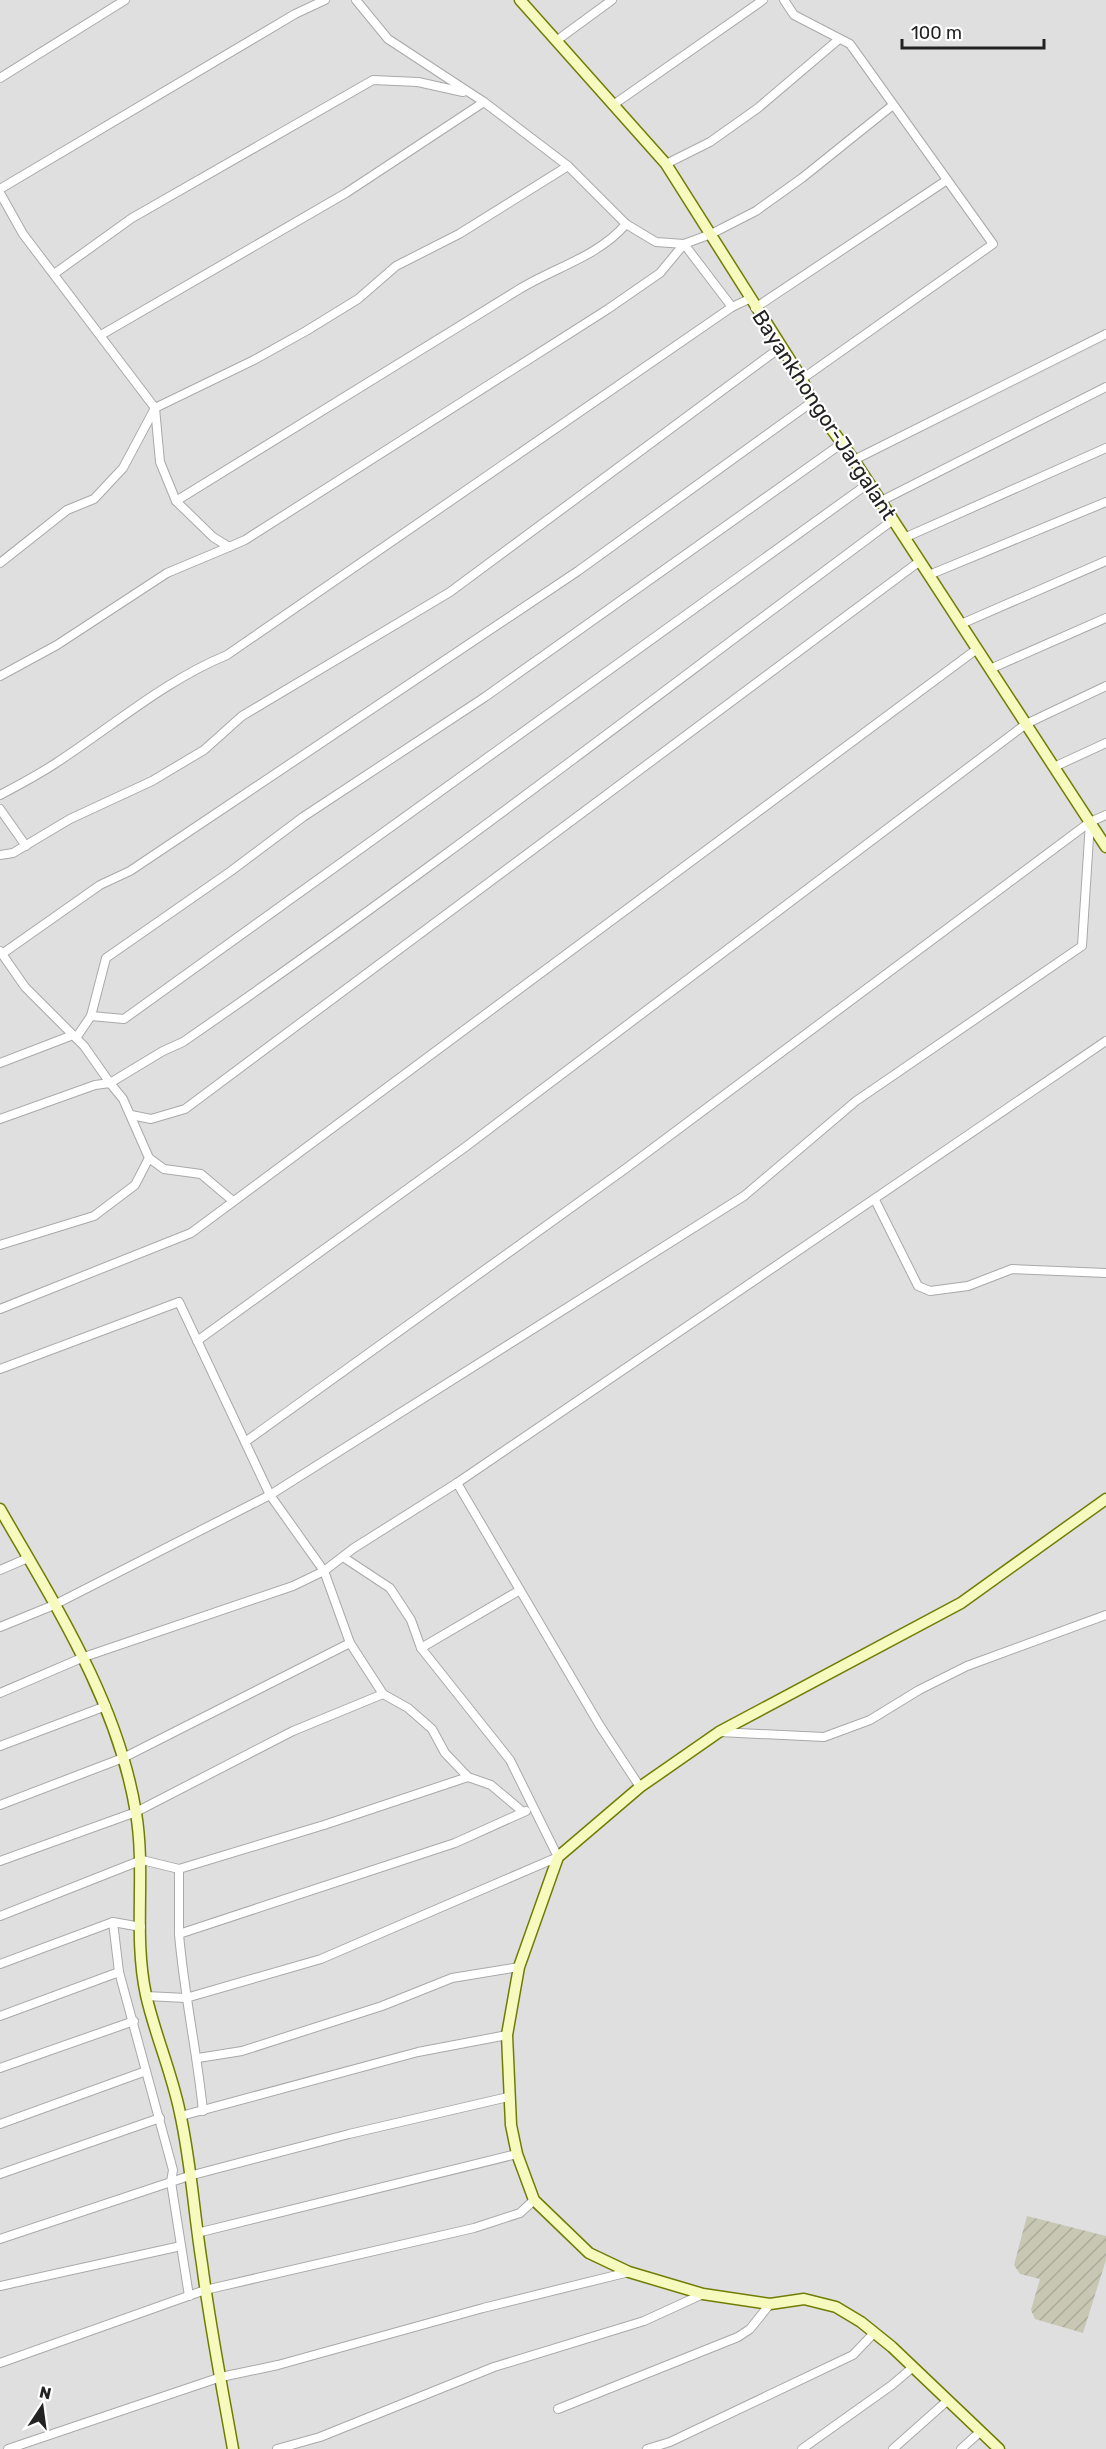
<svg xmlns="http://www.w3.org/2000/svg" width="1106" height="2449" viewBox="0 0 1106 2449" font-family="Rubik,sans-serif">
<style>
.residential{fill:#e0dfdf}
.construction{fill:url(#construction-furrows)}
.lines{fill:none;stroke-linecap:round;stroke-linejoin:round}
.street-casing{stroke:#a9a9a9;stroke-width:10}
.secondary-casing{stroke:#707d05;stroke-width:13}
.street{stroke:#fff;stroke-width:8}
.secondary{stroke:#f7fabf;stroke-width:10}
.labels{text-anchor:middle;stroke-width:4.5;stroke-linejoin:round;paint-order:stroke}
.street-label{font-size:21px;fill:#222;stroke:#fff}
</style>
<defs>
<pattern id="construction-furrows" width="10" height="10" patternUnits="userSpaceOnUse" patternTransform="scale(1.5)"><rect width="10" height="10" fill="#c7c7b4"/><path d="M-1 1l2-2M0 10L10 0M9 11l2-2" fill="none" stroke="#abab9a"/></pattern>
</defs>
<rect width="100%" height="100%" fill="#f2efe9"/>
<!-- residential -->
<rect class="residential" x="0" y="0" width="1106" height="2449"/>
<!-- construction -->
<path class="construction" d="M1027 2216 1106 2236V2260L1083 2333 1035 2319 1031 2310 1040 2279 1020 2274 1014 2265Z"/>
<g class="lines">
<!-- street casing -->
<g class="street-casing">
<g id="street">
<path d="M784 0 794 15 850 44 993 244 802 379"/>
<path d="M556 41 612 0"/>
<path d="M0 78 125 0"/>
<path d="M613 105 763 0"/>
<path d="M666 164 710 142 758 108 838 40"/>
<path d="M0 189 295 14 325 0"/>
<path d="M0 193 23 234 155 408 160 462 176 501 213 537 229 547 245 540 608 309 660 273 684 244 711 234 756 211 802 178 893 105"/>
<path d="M54 274 132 218 373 80 418 82 463 92"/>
<path d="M732 307 749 299"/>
<path d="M755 308 947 180"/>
<path d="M101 335 346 193 484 102"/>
<path d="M854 460 1106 334"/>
<path d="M176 501C290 431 404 360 518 290 553 268 598 257 626 224"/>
<path d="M881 501 1106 387"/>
<path d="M904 538 1106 448"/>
<path d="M0 563 67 510 94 499 123 468 155 408 254 360 306 331 358 299 396 266 459 234 568 166"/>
<path d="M929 575 1106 502"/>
<path d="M961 624 1106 561"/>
<path d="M990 669 1106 618"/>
<path d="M0 676 57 645 167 573 229 547"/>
<path d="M1054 767 1106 743"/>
<path d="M0 795C19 785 38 775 56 763 113 726 164 681 227 655L732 307 684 244 656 242 626 224 568 166 484 102 388 39 356 0"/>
<path d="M0 809 26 846"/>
<path d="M0 855 13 853 70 819 152 781 204 750 242 716 450 592 781 347"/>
<path d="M0 951 25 987 84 1046 110 1083 163 1051 183 1042C425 875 657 695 893 520"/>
<path d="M2 954 100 885 130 871 578 571 812 402"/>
<path d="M91 1016 124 1019 869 483"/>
<path d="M76 1038 91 1016 106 958 231 871 303 817 485 697 841 444"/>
<path d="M0 1063 73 1035"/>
<path d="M131 1115 151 1119 185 1109 920 561"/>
<path d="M0 1119 95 1085 110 1083 123 1099 149 1158 164 1169 201 1174 233 1201"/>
<path d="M875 1200 918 1286 930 1291 968 1286 1012 1269 1106 1273"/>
<path d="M0 1245 94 1216 135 1185 149 1158"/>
<path d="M0 1309 191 1233 977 649"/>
<path d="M197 1341 464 1148 1026 724 1106 686"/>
<path d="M0 1369 179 1302 245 1442"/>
<path d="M457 1483 600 1726 640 1787"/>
<path d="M0 1570 28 1558"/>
<path d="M0 1627 54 1605 270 1495 744 1196 856 1101 1082 946 1090 822"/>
<path d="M350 1643 324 1571 270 1495 245 1442 625 1169 1090 822 1106 815"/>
<path d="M421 1648 520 1590"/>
<path d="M0 1693 84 1657 293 1586 324 1571 354 1548 457 1483 1106 1041"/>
<path d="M719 1732 824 1737 870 1720 919 1690 967 1666 1106 1615"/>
<path d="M0 1746 106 1706"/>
<path d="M0 1805 123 1758 350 1643 383 1694 408 1708 432 1729 445 1753 468 1777"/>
<path d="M0 1861 136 1812 293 1731 383 1694"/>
<path d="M179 1869V1934"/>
<path d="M0 1916 142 1860 179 1869 324 1825 468 1777 491 1785 523 1812"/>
<path d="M113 1922 119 1972 173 2170 171 2182 189 2296"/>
<path d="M0 1964 113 1922 141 1927"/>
<path d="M146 1996 186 1998 321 1959 558 1857 510 1760 421 1648 411 1620 390 1588 343 1557"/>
<path d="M0 2016 119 1972"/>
<path d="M198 2058 242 2051 382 2006 452 1978 519 1967"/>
<path d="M0 2068 134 2021"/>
<path d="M203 2111C197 2051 184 1994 179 1934L455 1843 526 1811"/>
<path d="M181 2116 418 2052 507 2035"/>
<path d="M0 2124 146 2071"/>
<path d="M0 2174 160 2118"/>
<path d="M197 2233 517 2154"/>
<path d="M0 2239 189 2176 349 2134 508 2097"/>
<path d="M0 2286 181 2246"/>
<path d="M0 2363 205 2290 474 2228 520 2213 534 2200"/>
<path d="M558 2409 738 2337 750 2329 770 2304"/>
<path d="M8 2449 221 2377 278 2365 483 2308 629 2272"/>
<path d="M277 2449 320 2437 494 2367 644 2321 703 2294"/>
<path d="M647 2449 670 2442 853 2355 874 2333"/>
<path d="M802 2449 892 2385 913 2367"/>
<path d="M893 2449 947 2401"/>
<path d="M961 2449 980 2432"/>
</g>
</g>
<!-- secondary casing -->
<g class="secondary-casing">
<g id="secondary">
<path d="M520 0 666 164 802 379 812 402 854 460 1106 847"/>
<path d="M0 1509C55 1605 118 1702 136 1813 146 1873 133 1935 146 1995 155 2035 172 2073 180 2113 191 2162 194 2214 202 2264 210 2326 222 2387 233 2449"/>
<path d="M999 2449 892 2347 861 2322 836 2307 804 2299 770 2304 703 2294 629 2272 589 2253 534 2200 517 2154 511 2125 507 2035 519 1967 558 1857 640 1787 719 1732 961 1603 1106 1499"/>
</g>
</g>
<!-- street -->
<use href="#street" class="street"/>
<!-- secondary -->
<use href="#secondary" class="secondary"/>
</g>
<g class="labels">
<!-- street labels -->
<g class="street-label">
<text transform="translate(824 415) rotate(57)" y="7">Bayankhongor-Jargalant</text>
</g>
</g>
<!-- north arrow -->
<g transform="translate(42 2407) rotate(13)" stroke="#ffffff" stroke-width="4.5" paint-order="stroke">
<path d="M0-4.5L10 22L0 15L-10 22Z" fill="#222222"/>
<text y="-9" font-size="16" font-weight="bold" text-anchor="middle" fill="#222222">N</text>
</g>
<!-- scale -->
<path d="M902 39v9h142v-9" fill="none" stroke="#222222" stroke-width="3"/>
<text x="911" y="39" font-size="18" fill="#222222" stroke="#ffffff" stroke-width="4.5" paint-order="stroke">100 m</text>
</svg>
